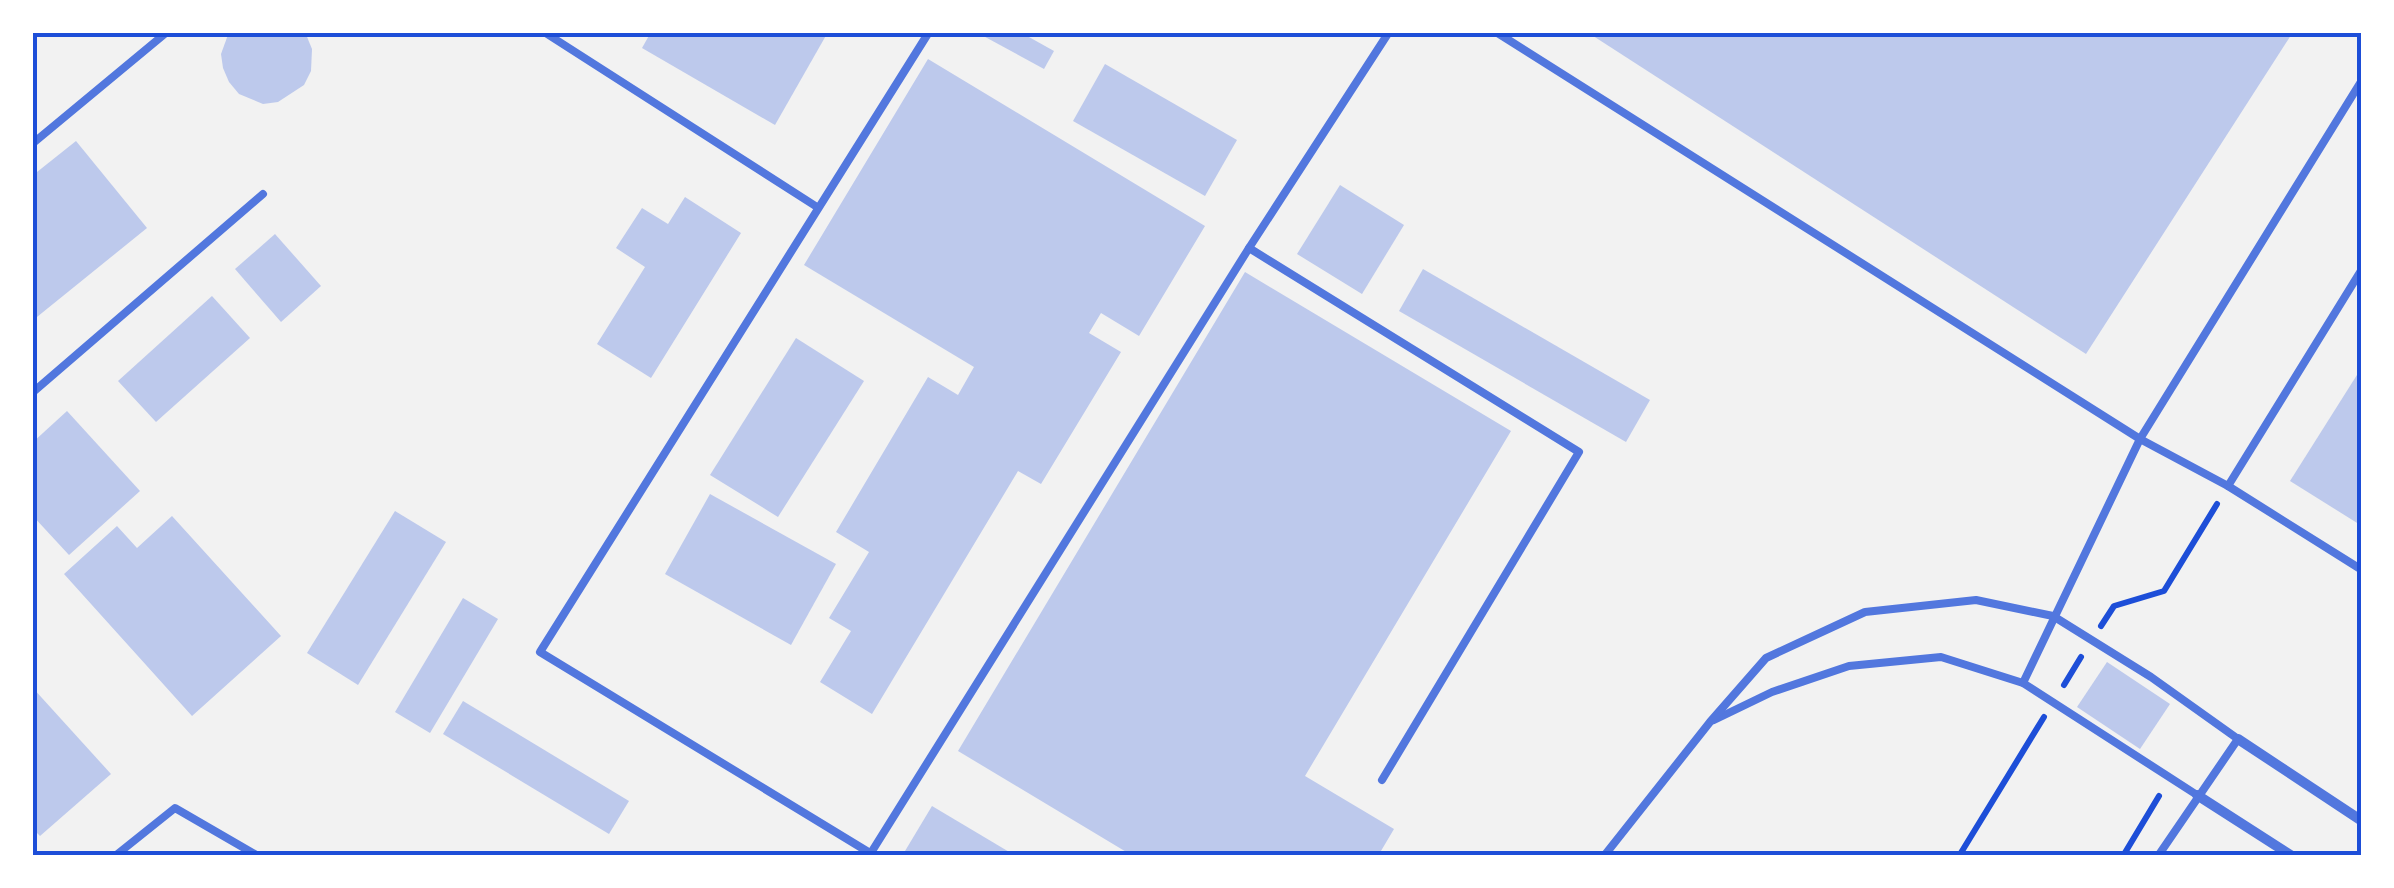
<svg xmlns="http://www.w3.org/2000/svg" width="2394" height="888" viewBox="0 0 2394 888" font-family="Karla,sans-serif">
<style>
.building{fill:#bdc9ec}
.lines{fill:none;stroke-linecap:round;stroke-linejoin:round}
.path{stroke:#1d4ed8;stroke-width:6}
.service{stroke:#5277de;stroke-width:8}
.minor{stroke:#5277de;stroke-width:10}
.neatline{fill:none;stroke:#1d4ed8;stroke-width:4}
</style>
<rect width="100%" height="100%" fill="#f2f2f2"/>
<!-- building -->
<g class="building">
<path d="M229 32H305L312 49 311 71 304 85 278 102 263 104 239 94 229 82 223 68 221 54Z"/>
<path d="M651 32H828L775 125 642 48Z"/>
<path d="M976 32H1020L1054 51 1044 69Z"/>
<path d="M1587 32H2293L2086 354Z"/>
<path d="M928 59 1205 226 1139 336 1101 313 1089 333 1121 352 1041 484 1018 471 872 714 820 682 851 631 829 618 869 552 836 532 928 377 958 395 974 367 804 265Z"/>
<path d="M1105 64 1237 140 1205 196 1073 121Z"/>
<path d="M76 141 147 228 32 321V176Z"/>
<path d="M1340 185 1404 225 1362 294 1297 254Z"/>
<path d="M685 197 741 233 651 378 597 344 645 267 616 248 642 208 668 224Z"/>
<path d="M275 234 321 286 281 322 235 269Z"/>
<path d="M1423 269 1650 400 1626 442 1399 311Z"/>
<path d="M1245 272 1511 431 1305 776 1394 829 1378 856H1133L958 751Z"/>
<path d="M212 296 250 338 156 422 118 381Z"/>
<path d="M796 338 864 381 778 517 710 475Z"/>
<path d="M2362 367V526L2290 481Z"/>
<path d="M67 411 140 491 69 555 32 515V443Z"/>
<path d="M710 494 836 564 791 645 665 574Z"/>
<path d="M395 511 446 542 358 685 307 653Z"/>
<path d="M172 516 281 636 192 716 64 574 117 526 137 548Z"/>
<path d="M463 598 498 619 430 733 395 712Z"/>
<path d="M2107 662 2170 704 2140 749 2077 707Z"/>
<path d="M32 687 111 774 40 836 32 828Z"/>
<path d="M463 701 629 801 609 834 443 734Z"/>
<path d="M932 806 1016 856H902Z"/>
</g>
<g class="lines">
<!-- path -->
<g class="path">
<path d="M2101 626 2114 606 2164 591 2217 504"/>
<path d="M2064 685 2081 657"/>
<path d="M1959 856 2044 717"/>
<path d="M2123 856 2159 796"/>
</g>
<!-- service -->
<g class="service">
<path d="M544 32 817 207"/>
<path d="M1496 32 2140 439 2228 486 2362 570"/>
<path d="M32 144 167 32"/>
<path d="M1249 248 1579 452 1382 780"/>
<path d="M32 393 263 194"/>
<path d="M2228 486 2362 269"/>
<path d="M2023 683 2140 439 2362 80"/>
<path d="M1714 720 1772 692 1849 666 1941 657 2023 683 2197 795"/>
<path d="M870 853 540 652 929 32"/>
<path d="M115 856 175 808 258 856"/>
<path d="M869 856 1249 248 1389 32"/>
<path d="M1604 856 1710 722 1766 658 1865 612 1976 600 2053 616 2151 677 2238 739 2158 856"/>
</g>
<!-- minor -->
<g class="minor">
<path d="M2238 739 2362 821"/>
<path d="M2197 795 2292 856"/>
</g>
</g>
<!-- border -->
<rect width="2394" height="888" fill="none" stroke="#ffffff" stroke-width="70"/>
<rect x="35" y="35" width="2324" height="818" class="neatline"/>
</svg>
